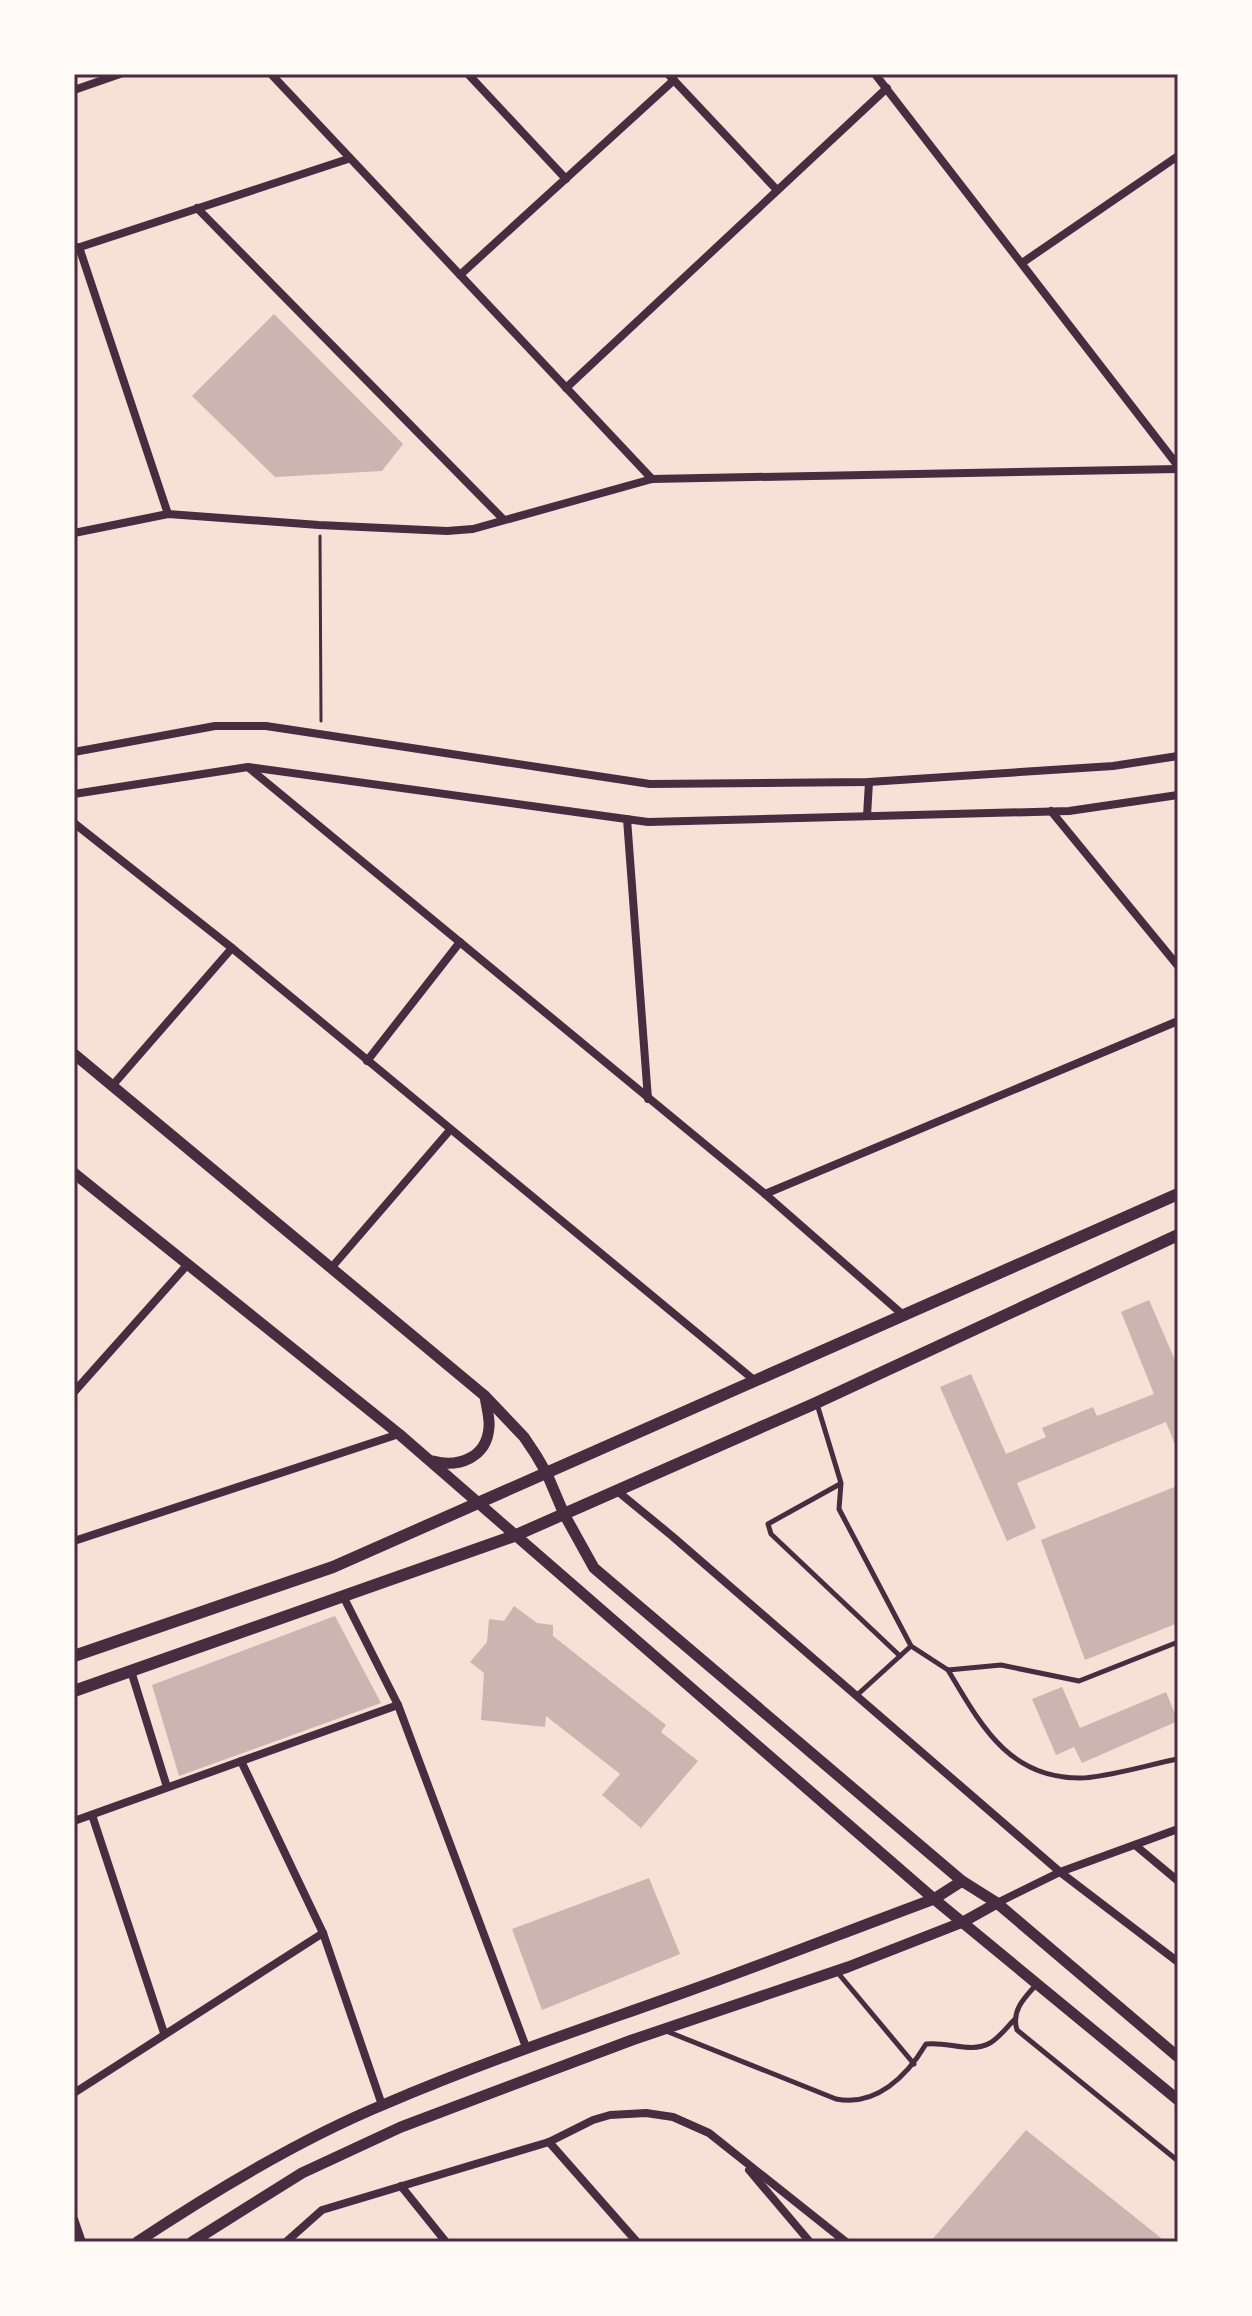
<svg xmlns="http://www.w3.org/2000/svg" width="1252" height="2316" viewBox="0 0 1252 2316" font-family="'Fira Sans Condensed',sans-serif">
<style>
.building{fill:#ccb4b1}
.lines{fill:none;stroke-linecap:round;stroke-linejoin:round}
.path{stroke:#4a2c40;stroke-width:3}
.service{stroke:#4a2c40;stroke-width:5}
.minor{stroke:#4a2c40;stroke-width:8}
.tertiary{stroke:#4a2c40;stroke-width:11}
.secondary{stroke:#4a2c40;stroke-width:12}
.neatline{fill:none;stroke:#4a2c40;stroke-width:3}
</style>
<rect width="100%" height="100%" fill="#f7e1d7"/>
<!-- building -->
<g class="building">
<path d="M274 314 403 444 382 471 275 477 192 396Z"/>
<path d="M1149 1300 1178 1367V1452L1166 1422 1017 1483 1036 1528 1007 1541 940 1387 971 1374 1006 1454 1046 1437 1042 1428 1093 1407 1097 1416 1154 1394 1121 1312Z"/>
<path d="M1177 1486 1178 1623 1085 1660 1041 1540Z"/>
<path d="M514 1606 537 1623 553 1625V1636L666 1725 661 1732 698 1761 641 1828 602 1795 620 1774 546 1716 545 1727 481 1720 484 1673 470 1662 487 1642 489 1619 504 1621Z"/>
<path d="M335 1616 381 1703 179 1776 152 1685Z"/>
<path d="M1062 1687 1080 1728 1166 1692 1178 1721 1082 1763 1074 1747 1056 1755 1032 1699Z"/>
<path d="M649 1878 680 1954 542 2010 512 1929Z"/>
<path d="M1026 2130 1166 2242H930Z"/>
</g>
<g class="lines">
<!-- path -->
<path class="path" d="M320 536 321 721"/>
<!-- service -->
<g class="service">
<path d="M817 1404 841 1483 839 1509 911 1646 948 1670 1001 1665 1079 1681 1178 1642"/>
<path d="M840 1484 768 1524 771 1534 900 1656"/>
<path d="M948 1670C981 1725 1008 1778 1080 1778 1105 1778 1151 1764 1178 1759"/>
<path d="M856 1696 911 1646"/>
<path d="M838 1973 914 2064"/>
<path d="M1037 1984C1024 1998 1011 2011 1017 2030L1178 2161"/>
<path d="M666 2031 836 2099C876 2107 907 2076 926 2044 947 2041 971 2054 990 2043 999 2038 1007 2027 1014 2020"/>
</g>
<!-- minor -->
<g class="minor">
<path d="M271 74 652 479"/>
<path d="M468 74 566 179"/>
<path d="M668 74 777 190"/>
<path d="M875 74 1178 466"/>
<path d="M74 90 120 74"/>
<path d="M197 208 503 519"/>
<path d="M79 247 168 514"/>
<path d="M74 249 348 159"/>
<path d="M1022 263 1178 156"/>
<path d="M460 275 674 80"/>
<path d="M566 388 887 88"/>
<path d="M74 533 168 514 319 525 447 531 473 529 652 479 1178 469"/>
<path d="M74 752 215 726H266L650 784 869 782 1113 766 1178 756"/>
<path d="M249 768 765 1194 902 1314"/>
<path d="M74 794 248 767 648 822 1069 811 1178 795"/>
<path d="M1051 811 1178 966"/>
<path d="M867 816 869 782"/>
<path d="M627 819 648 1099"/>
<path d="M74 823 232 948 754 1380"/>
<path d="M367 1061 460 942"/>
<path d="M112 1086 232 948"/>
<path d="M765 1194 1178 1021"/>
<path d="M332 1267 450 1130"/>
<path d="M74 1392 188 1264"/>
<path d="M616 1490 672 1536 1060 1872 1178 1962"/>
<path d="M74 1541 399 1434"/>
<path d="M343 1596 398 1705 526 2047"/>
<path d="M131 1671 167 1787"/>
<path d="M241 1761 323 1933 382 2105"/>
<path d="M92 1815 164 2033"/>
<path d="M74 1821 398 1705"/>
<path d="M1135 1845 1178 1881"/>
<path d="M997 1903 1060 1872 1178 1829"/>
<path d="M74 2093 323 1933"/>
<path d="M549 2142 637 2242"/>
<path d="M749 2170 810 2242"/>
<path d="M401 2186 446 2242"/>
<path d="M74 2219 82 2242"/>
<path d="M286 2242 322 2210 549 2142 593 2120 610 2115 646 2113 673 2117 709 2133 846 2242"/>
</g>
<!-- tertiary -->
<g class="tertiary">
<path d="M74 1054 485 1396 524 1437 536 1455 547 1474 564 1514 594 1568 962 1881 997 1903 1178 2057"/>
<path d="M74 1173 399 1434 934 1899 1178 2100"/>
<path d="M433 1461C458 1468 487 1458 489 1427 490 1418 486 1405 485 1396"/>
<path d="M137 2242C214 2191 300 2139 385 2104 485 2061 588 2027 691 1990 772 1961 853 1929 934 1899L962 1881"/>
<path d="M192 2242 302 2173 401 2127 632 2040 848 1967 963 1922 997 1903"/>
</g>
<!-- secondary -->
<g class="secondary">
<path d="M74 1656 333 1567 1178 1194"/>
<path d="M74 1691 514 1536 816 1403 1178 1235"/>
</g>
</g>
<!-- border -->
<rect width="1252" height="2316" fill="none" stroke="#fffaf5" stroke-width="152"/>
<rect x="76" y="76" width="1100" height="2164" class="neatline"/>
</svg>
